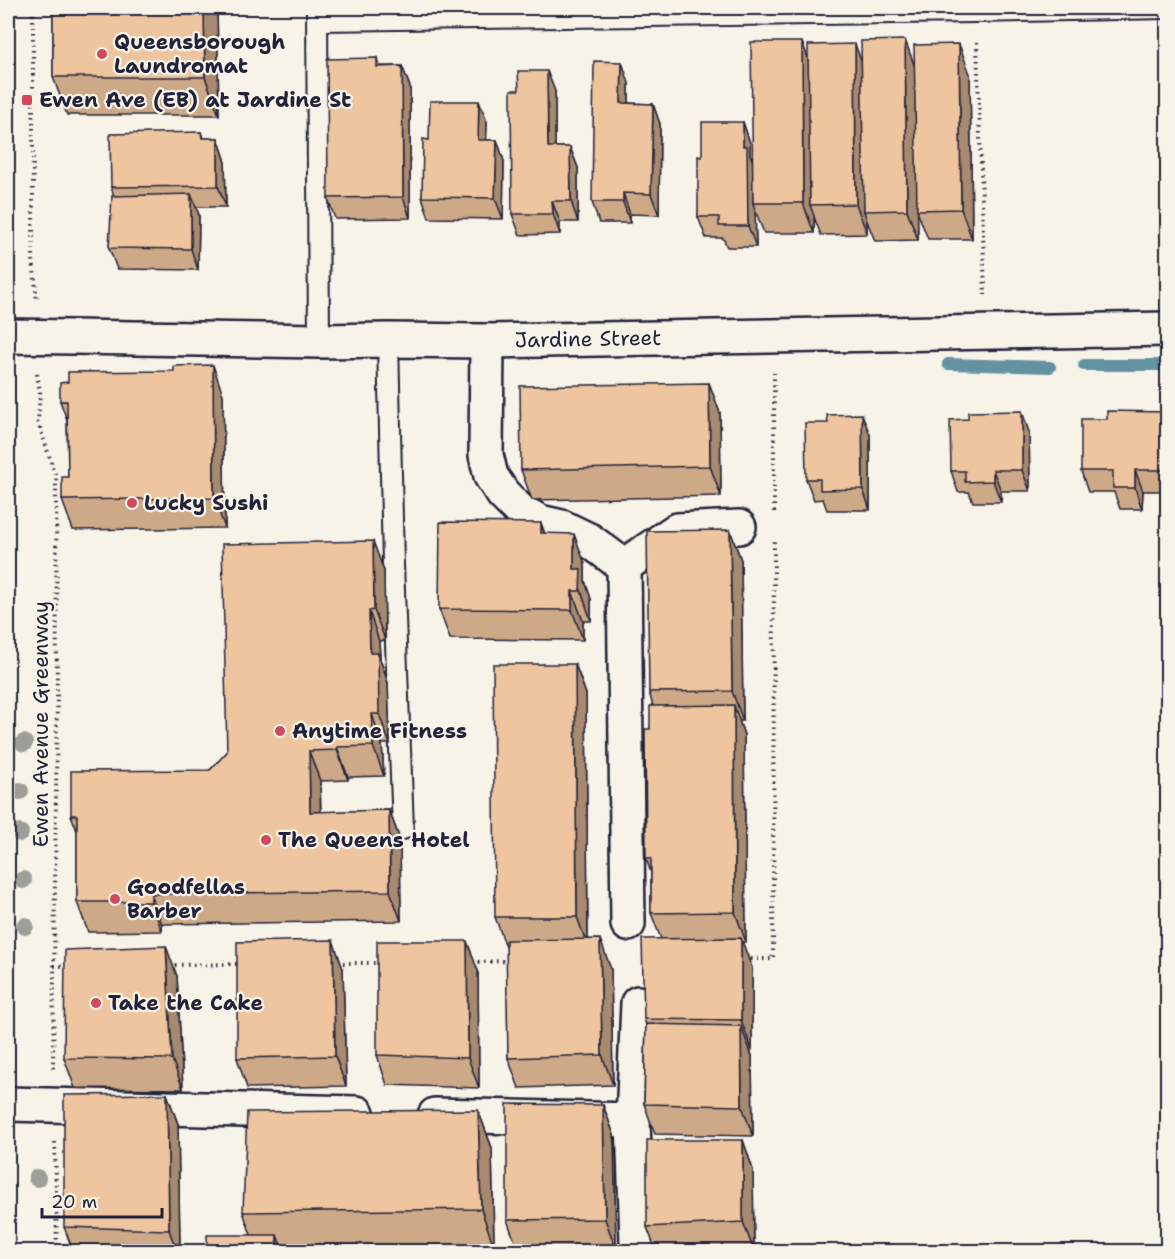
<svg xmlns="http://www.w3.org/2000/svg" width="1175" height="1259" viewBox="0 0 1175 1259" font-family="'Shantell Sans',sans-serif">
<style>
.lines{fill:none;stroke-linecap:round;stroke-linejoin:round}
.stream{stroke:#6393a3;stroke-width:12}
.service-casing{stroke:#22223b;stroke-width:24}
.minor-casing{stroke:#22223b;stroke-width:38}
.path{stroke:#22223b;stroke-width:4;stroke-dasharray:1.5 4.5;stroke-linecap:butt}
.service{stroke:#f7f3e8;stroke-width:20}
.minor{stroke:#f7f3e8;stroke-width:33}
.tree{fill:#9c9e97}
.wall{fill:#cda988;stroke:#22223b;stroke-width:1.5}
.shaded-wall{fill:#a78a6f;stroke:#22223b;stroke-width:1.5}
.building{fill:#eec59e;stroke:#22223b;stroke-width:1.5}
.poi-dot{fill:#d1495b;stroke:#f7f3e8;stroke-width:2}
.labels{text-anchor:middle;stroke-width:4.5;stroke-linejoin:round;paint-order:stroke}
.poi-label{font-size:21px;font-weight:bold;fill:#22223b;stroke:#f7f3e8;text-anchor:start}
.street-label{font-size:21px;fill:#22223b;stroke:#f7f3e8}
</style>
<rect width="100%" height="100%" fill="#f7f3e8"/>
<filter id="ink" filterUnits="userSpaceOnUse"><feTurbulence type="fractalNoise" baseFrequency=".0167" numOctaves="2"/><feDisplacementMap in="SourceGraphic" scale="12" xChannelSelector="R" yChannelSelector="G"/><feConvolveMatrix kernelMatrix="1 2 1 2 8 2 1 2 1" color-interpolation-filters="sRGB"/></filter>
<g filter="url(#ink)">
<g class="lines">
<!-- stream -->
<g class="stream">
<path d="M948 364 1050 367"/>
<path d="M1084 365H1168"/>
</g>
<!-- service casing -->
<g class="service-casing">
<g id="service">
<path d="M317 8 319 341"/>
<path d="M318 20 976 12 1167 8"/>
<path d="M388 340 393 564 403 829"/>
</g>
</g>
<!-- minor casing -->
<g class="minor-casing">
<g id="minor">
<path d="M8 336 319 341 388 340 487 341 1168 329"/>
<path d="M487 341 486 455 491 476 503 494 519 510 540 522 562 527 589 540 624 566 628 924"/>
<path d="M624 566 677 530 739 527"/>
<path d="M8 1104 357 1113"/>
<path d="M435 1115 633 1120 638 1003"/>
<path d="M633 1120 637 1243"/>
</g>
</g>
<!-- path -->
<g class="path">
<path d="M33 8V259L37 301"/>
<path d="M977 42 985 295"/>
<path d="M37 374 40 392 38 422 56 477 57 699 53 1069"/>
<path d="M774 512V373"/>
<path d="M745 959H773L774 541"/>
<path d="M472 962 509 961"/>
<path d="M337 963H380"/>
<path d="M169 965 239 964"/>
<path d="M54 966H68"/>
<path d="M55 1142 57 1252"/>
</g>
<!-- service -->
<use href="#service" class="service"/>
<!-- minor -->
<use href="#minor" class="minor"/>
</g>
<!-- trees -->
<g class="tree">
<circle cx="24" cy="743" r="9"/>
<circle cx="20" cy="791" r="9"/>
<circle cx="20" cy="833" r="9"/>
<circle cx="23" cy="880" r="9"/>
<circle cx="25" cy="926" r="9"/>
<circle cx="37" cy="1178" r="9"/>
</g>
<!-- wall -->
<g class="wall">
<path d="M53 8H217L219 115H67L53 77Z"/>
<path d="M905 40 915 68 970 74 972 239H928L917 211 918 240 875 241 867 221V234L821 235 814 217V233H764L755 210 756 247H727L723 238H706L698 217 702 157 743 122 750 143V154L752 159 808 58 861 62Z"/>
<path d="M377 58 380 66H402L410 87V218L335 219 328 198Z"/>
<path d="M629 83V103L653 104 660 124 659 215 630 214V223H599L592 202Z"/>
<path d="M555 91V147H570L578 168V222H560V234L520 235 512 214Z"/>
<path d="M487 122 486 140H497L504 161 503 219 429 218 422 197 429 140Z"/>
<path d="M201 132 203 138H218L225 159 226 207H196L199 215 198 270 117 269 109 248 114 196 111 187Z"/>
<path d="M709 383 720 413 721 496 532 500 521 470Z"/>
<path d="M223 395 225 528 73 530 62 500 68 477 67 420 60 401Z"/>
<path d="M1167 412V491H1143L1142 509H1120L1114 492H1088L1081 471 1107 419Z"/>
<path d="M1029 432 1030 491H1001V502H973L969 492H958L951 471Z"/>
<path d="M870 435V510H827L823 499 814 500 806 479Z"/>
<path d="M541 523 545 534 585 564V581L591 599V621H583V640L450 639 439 609Z"/>
<path d="M730 530 741 560 743 721H739L744 735 746 942H742L752 968V1050H750L752 1056 753 1136 655 1134 644 1104 646 1025 644 1019 661 939 651 913V873L646 858 650 729 653 706 649 692Z"/>
<path d="M384 571 385 640 379 641 380 659 388 683 390 744H382L384 776 348 777V780L320 781 321 812 389 810 400 840 401 921 162 924V931L88 932 77 902V831L71 815 210 770 227 752Z"/>
<path d="M575 664 586 694 588 939 611 969 613 1085 519 1088 508 1058 507 947H506L495 917Z"/>
<path d="M343 969 346 1086 247 1088 237 1058Z"/>
<path d="M478 971 479 1088 387 1085 377 1055Z"/>
<path d="M177 976 183 1089 75 1088 64 1058Z"/>
<path d="M167 1094 178 1124 180 1251H73L64 1227Z"/>
<path d="M603 1105 614 1135 616 1249 518 1250 507 1220Z"/>
<path d="M478 1110 492 1148 494 1247 283 1250 251 1235 243 1212Z"/>
<path d="M743 1140 753 1170 754 1251H656L647 1227Z"/>
</g>
<!-- shaded-wall -->
<g class="shaded-wall">
<path d="M204 8H217L219 115 205 77Z"/>
<path d="M905 40 916 70 918 240 907 210Z"/>
<path d="M802 42 813 71 810 205 814 216V233L803 203Z"/>
<path d="M855 44 866 74 864 211 867 221V234L856 204Z"/>
<path d="M959 44 970 74 972 239 961 209Z"/>
<path d="M622 62 629 83V124L621 103Z"/>
<path d="M402 66 410 87V218L403 197Z"/>
<path d="M547 71 555 91V168L548 147Z"/>
<path d="M479 101 487 122 486 160 478 140Z"/>
<path d="M653 104 660 124 659 215 651 194Z"/>
<path d="M743 122 750 143V154L755 167 753 203 755 210 756 247 748 226 743 146Z"/>
<path d="M218 138 225 159 226 207 218 186Z"/>
<path d="M497 140 504 161 503 219 495 198Z"/>
<path d="M570 147 578 168V222L571 201Z"/>
<path d="M623 193 630 214V223L623 202Z"/>
<path d="M191 194 199 215 198 270 191 249Z"/>
<path d="M552 201 560 222V234L553 214Z"/>
<path d="M213 365 223 395 225 528 214 498Z"/>
<path d="M709 383 720 413 721 496 710 466Z"/>
<path d="M1022 411 1029 432 1030 491 1022 470Z"/>
<path d="M862 414 870 435V510L863 489Z"/>
<path d="M993 470 1001 491V502L993 481Z"/>
<path d="M1135 470 1143 491 1142 509 1135 488Z"/>
<path d="M541 523 551 552 541 533Z"/>
<path d="M730 530 741 560 743 721 732 691Z"/>
<path d="M574 534 585 564V581L591 599V621L574 569Z"/>
<path d="M373 541 384 571 385 640 374 610Z"/>
<path d="M572 591 583 621V640L572 610Z"/>
<path d="M369 611 379 641 380 659 388 683 390 744 379 714 370 653Z"/>
<path d="M575 664 586 694 588 947 577 917Z"/>
<path d="M734 705 744 735 746 942 735 912Z"/>
<path d="M372 714 382 744 384 776 373 746Z"/>
<path d="M337 747 348 777V780L337 750Z"/>
<path d="M309 751 320 781 321 842 310 812Z"/>
<path d="M389 810 400 840 401 921 390 891Z"/>
<path d="M151 894 162 924V931L151 902Z"/>
<path d="M741 938 752 968V1050L741 1020Z"/>
<path d="M600 939 611 969 613 1085 602 1055Z"/>
<path d="M333 940 343 969 346 1086 335 1056Z"/>
<path d="M467 941 478 971 479 1088 468 1058Z"/>
<path d="M166 946 177 976 183 1089 172 1059Z"/>
<path d="M741 1026 752 1056 753 1136 742 1106Z"/>
<path d="M167 1094 178 1124 180 1251H177L169 1230Z"/>
<path d="M603 1105 614 1135 616 1249 605 1219Z"/>
<path d="M478 1110 492 1148 494 1247 481 1209Z"/>
<path d="M743 1140 753 1170 754 1251 743 1222Z"/>
<path d="M277 1235 283 1251H277Z"/>
</g>
<!-- building -->
<g class="building">
<path d="M53 8H204L205 77H53Z"/>
<path d="M905 40 907 210 864 211 861 41Z"/>
<path d="M751 42H802L803 203H753Z"/>
<path d="M855 44 856 204 810 205 808 45Z"/>
<path d="M959 44 961 209 917 210 914 45Z"/>
<path d="M377 58V67L402 66 403 197 328 198 327 59Z"/>
<path d="M594 61 622 62 621 103 653 104 651 194 623 193V202H592Z"/>
<path d="M518 71H547L548 147H570L571 201H552L553 214H512L511 90H519Z"/>
<path d="M430 101H479L478 140H497L495 198 422 197 423 139 429 140Z"/>
<path d="M702 122H743V146H747L748 226H719V217H698V156L702 157Z"/>
<path d="M201 132 202 138H218V186L111 187 110 134Z"/>
<path d="M191 194V249L109 248 112 196Z"/>
<path d="M213 365 214 498 62 500V477H68L67 401H60V383L68 382V372L174 371V366Z"/>
<path d="M709 383 710 466 521 470 520 386Z"/>
<path d="M1022 411V470H993V481L965 482V471H951L950 420 968 419V412Z"/>
<path d="M1107 411 1167 412V470H1135V488H1113V471H1081V419H1107Z"/>
<path d="M862 414 863 489 820 490V479H806L805 423H828L827 415Z"/>
<path d="M440 522 541 523V533L574 534V569H581L580 591H572V610L439 609Z"/>
<path d="M730 530 732 691 649 692 647 531Z"/>
<path d="M373 541 374 610 369 611 370 653H378L379 714H372L373 746 337 747V750L309 751 310 812 389 810 390 891 151 894V902H77V815H71V771L210 770 227 752 222 544Z"/>
<path d="M493 664H575L577 917H495Z"/>
<path d="M734 705 735 912 651 913V858H646L645 729H650V706Z"/>
<path d="M741 938V1020L644 1019 642 939Z"/>
<path d="M600 939 602 1055 508 1058 506 940Z"/>
<path d="M333 940 335 1056 237 1058V942Z"/>
<path d="M377 941H467L468 1058 377 1055Z"/>
<path d="M166 946 172 1059 64 1058 65 950Z"/>
<path d="M646 1024 741 1026 742 1106 644 1104Z"/>
<path d="M167 1094 169 1230 64 1227V1095Z"/>
<path d="M507 1104 603 1105 605 1219 507 1220Z"/>
<path d="M478 1110 481 1209 243 1212 247 1112Z"/>
<path d="M647 1140H743V1222L647 1227Z"/>
<rect x="207" y="1235" width="70" height="16"/>
</g>
</g>
<!-- markers -->
<g class="poi-dot">
<circle cx="102" cy="54" r="6"/>
<rect x="21" y="94" width="12" height="12" rx="3"/>
<circle cx="132" cy="503" r="6"/>
<circle cx="280" cy="731" r="6"/>
<circle cx="266" cy="840" r="6"/>
<circle cx="115" cy="899" r="6"/>
<circle cx="96" cy="1003" r="6"/>
</g>
<g class="labels">
<!-- poi labels -->
<g class="poi-label">
<text x="114" y="49">Queensborough<tspan x="114" dy="24">Laundromat</tspan></text>
<text x="39" y="107">Ewen Ave (EB) at Jardine St</text>
<text x="144" y="510">Lucky Sushi</text>
<text x="292" y="738">Anytime Fitness</text>
<text x="278" y="847">The Queens Hotel</text>
<text x="127" y="894">Goodfellas<tspan x="127" dy="24">Barber</tspan></text>
<text x="108" y="1010">Take the Cake</text>
</g>
<!-- street labels -->
<g class="street-label">
<text transform="translate(588 339) rotate(-1)" y="7">Jardine Street</text>
<text transform="translate(41 724) rotate(-90)" y="7">Ewen Avenue Greenway</text>
</g>
</g>
<!-- margin -->
<rect width="1175" height="1259" fill="none" stroke="#f7f3e8" stroke-width="30"/>
<rect x="15" y="15" width="1145" height="1229" fill="none" stroke="#22223b" stroke-width="2" filter="url(#ink)"/>
<!-- scale -->
<path d="M42 1208v9h120v-9" fill="none" stroke="#22223b" stroke-width="3"/>
<text x="51" y="1208" font-size="18" fill="#22223b" stroke="#f7f3e8" stroke-width="4.5" paint-order="stroke">20 m</text>
</svg>
